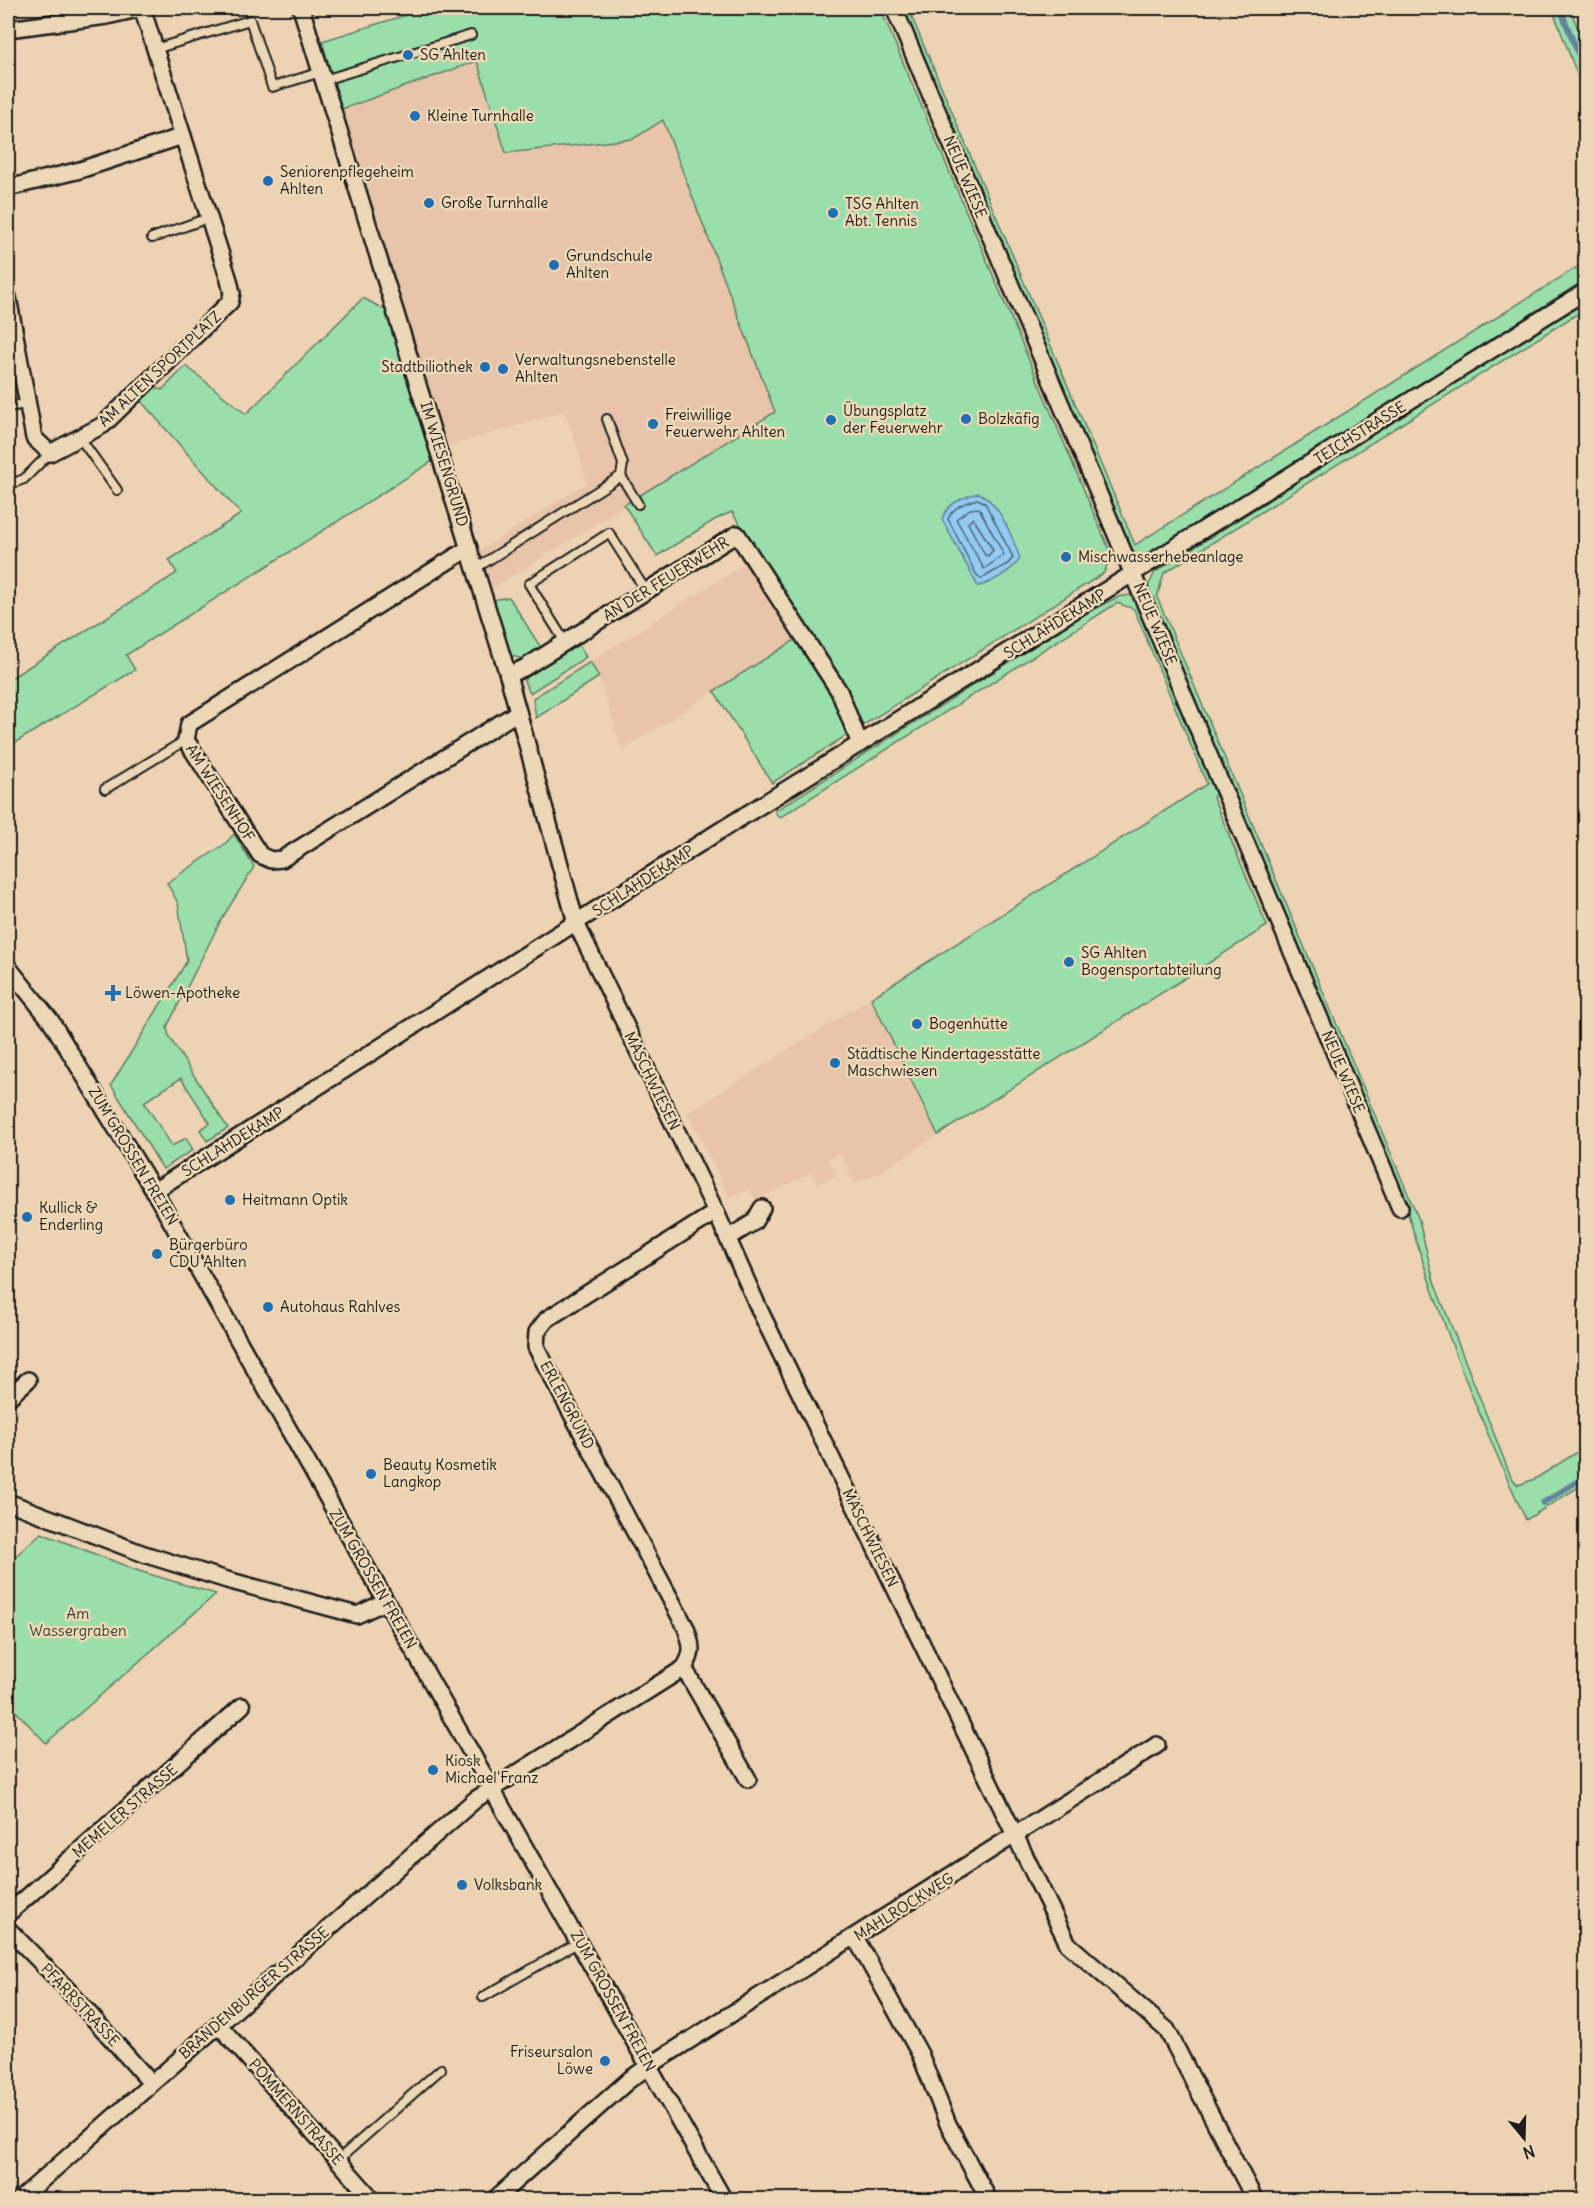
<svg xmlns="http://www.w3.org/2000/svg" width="1593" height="2207" viewBox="0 0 1593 2207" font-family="Delius,sans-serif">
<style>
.built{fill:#e7c4aa}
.green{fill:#9adfab;stroke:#5b7e64;stroke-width:1.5;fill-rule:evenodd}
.water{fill:#93caf2;stroke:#63849c;stroke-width:1.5}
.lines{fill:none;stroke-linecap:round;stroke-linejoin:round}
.shore{stroke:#4c6272;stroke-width:1.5}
.stream{stroke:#63849c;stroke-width:6}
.lane-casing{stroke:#1c1c1c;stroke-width:12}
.street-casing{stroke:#1c1c1c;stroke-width:20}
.lane{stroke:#ecd8b6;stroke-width:8}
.street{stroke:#ecd8b6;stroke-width:15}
.poi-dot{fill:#1f6fb2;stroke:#ecd8b6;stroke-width:2}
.labels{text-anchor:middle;stroke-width:5;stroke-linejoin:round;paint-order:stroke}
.poi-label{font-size:15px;fill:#1c1c1c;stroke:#ecd8b6;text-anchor:start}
.street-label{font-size:15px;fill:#1c1c1c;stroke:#ecd8b6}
.park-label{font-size:15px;fill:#354339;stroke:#ecd8b6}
</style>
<rect width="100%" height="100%" fill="#edd2b3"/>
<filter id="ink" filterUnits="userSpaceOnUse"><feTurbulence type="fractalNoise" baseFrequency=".0167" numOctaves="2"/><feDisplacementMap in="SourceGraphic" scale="12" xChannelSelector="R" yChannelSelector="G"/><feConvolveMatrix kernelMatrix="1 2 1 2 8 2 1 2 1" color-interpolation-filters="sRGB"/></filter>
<g filter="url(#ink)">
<!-- built -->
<g class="built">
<path d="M477 61 632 139 663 119 775 412 490 590 478 552 587 483 580 457 565 411 446 447 342 109Z"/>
<path d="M746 563 795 640 622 750 599 677 590 662Z"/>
<path d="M871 998 938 1135 872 1177 854 1183 840 1153 828 1159 836 1175 818 1184 813 1172 756 1200 750 1189 730 1198 688 1113Z"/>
</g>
<!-- green -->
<g class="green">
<path d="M429 8H880L1111 554 1104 573 862 726 846 688 732 512 716 519 657 556 624 505 775 412 663 120 633 139 506 153 477 61 342 109 322 41ZM942 519 1013 567 988 583 978 586Z"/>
<path d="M902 8H908L1135 545 1585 262V280L1146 558 1134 554Z"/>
<path d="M1552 8H1570L1585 47V95Z"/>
<path d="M363 298 387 311 433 461 126 655 135 670 8 747V680L177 573 169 560 241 514 140 400 155 387 162 390 186 366 246 414Z"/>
<path d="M1585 301V309L1164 573 1157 597 1419 1220 1434 1282 1511 1477 1518 1485 1535 1479 1585 1447V1483L1526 1520C1479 1418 1437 1314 1406 1207L1147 589 1155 572Z"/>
<path d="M1130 595 1137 598 1219 792 1213 797 1267 926 938 1135 871 998 1207 784 1134 609 1117 603 779 818 775 811 1088 612 1118 597Z"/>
<path d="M509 597 541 648 523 659 508 655 492 600Z"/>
<path d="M795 640 831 695 847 735 772 783 714 691Z"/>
<path d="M578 644 586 657 530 693 524 681 527 677Z"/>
<path d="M590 662 599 677 536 718 533 698Z"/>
<path d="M234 834 254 867 221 920 167 1027 169 1037 228 1128 207 1141 200 1130 210 1123 181 1078 144 1102 172 1146 186 1138 193 1150 163 1169 111 1085 187 961 178 903 167 883 225 844Z"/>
<path d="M41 1533 139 1571 216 1594 46 1743 8 1703V1563Z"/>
</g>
<!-- water -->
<path class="water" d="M979 493C999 502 1013 538 1020 559 1010 572 994 582 978 586L942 519C948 503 962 497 979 493Z"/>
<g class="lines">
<!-- shore -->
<g class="shore">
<path d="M978 499 985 503 1013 557 1009 563 981 579 976 574 948 519C952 507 966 502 978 499Z"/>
<path d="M979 508 1004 555 984 569 956 519 970 509Z"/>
<path d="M973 518 993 550 988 556 985 555 968 523Z"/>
</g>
<!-- stream -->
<g class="stream">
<path d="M1560 8 1586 74"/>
<path d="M1543 1503 1586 1476"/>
</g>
<!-- lane casing -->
<g class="lane-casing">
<g id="lane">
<path d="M155 49 250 20 272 87 321 72"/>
<path d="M324 80 471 35"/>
<path d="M152 238 208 218"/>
<path d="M8 407 26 404"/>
<path d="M80 438 117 490"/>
<path d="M621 476 638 504"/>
<path d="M8 485 24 479 50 453"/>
<path d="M476 568 621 476 623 464 607 419"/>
<path d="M565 642 529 584 609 533 646 591"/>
<path d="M105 789 186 740"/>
<path d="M483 1997 579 1942"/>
<path d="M338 2160 441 2069"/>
</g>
</g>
<!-- street casing -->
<g class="street-casing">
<g id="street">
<path d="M301 8 508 675 576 923 716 1212 760 1311 1068 1944 1167 2030 1255 2200"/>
<path d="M894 8 1400 1208"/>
<path d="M8 29 107 16 142 8"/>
<path d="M8 188 80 170 183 136"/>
<path d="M8 297 34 438 50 453 103 425 230 302 232 293 229 280 142 8"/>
<path d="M469 548 189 724 186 740 260 855 271 860 282 859 518 712"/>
<path d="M508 675 524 668 737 534 839 691 860 744"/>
<path d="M8 967 51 1021 154 1191 724 2200"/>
<path d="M154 1191 718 832 1586 291"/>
<path d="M728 1238 754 1222 762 1208"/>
<path d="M8 1398 28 1380"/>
<path d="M8 1502 144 1554 227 1580 357 1615 385 1602"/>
<path d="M684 1668 748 1779"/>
<path d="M8 1914 242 1706"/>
<path d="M8 1929 68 1990 151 2083"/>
<path d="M855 1937 920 2054 948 2124 989 2200"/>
<path d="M218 2024 373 2200"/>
<path d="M19 2200 476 1799 684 1668C694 1653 692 1645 686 1628L536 1347 537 1332 547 1319 716 1212"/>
<path d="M494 2200 629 2080 649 2066 1157 1745"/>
</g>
</g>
<!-- lane -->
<use href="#lane" class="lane"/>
<!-- street -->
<use href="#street" class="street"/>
</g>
</g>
<!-- markers -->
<g class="poi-dot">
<circle cx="408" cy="55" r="6"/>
<circle cx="415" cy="116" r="6"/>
<circle cx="268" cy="181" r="6"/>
<circle cx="429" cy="203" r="6"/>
<circle cx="833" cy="213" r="6"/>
<circle cx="554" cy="265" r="6"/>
<circle cx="485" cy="367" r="6"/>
<circle cx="503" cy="369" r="6"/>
<circle cx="966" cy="419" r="6"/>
<circle cx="831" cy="420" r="6"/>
<circle cx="653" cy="424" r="6"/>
<circle cx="1066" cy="557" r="6"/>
<circle cx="1069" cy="962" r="6"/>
<path d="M110 984h6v6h6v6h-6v6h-6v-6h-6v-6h6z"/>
<circle cx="917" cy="1024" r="6"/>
<circle cx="835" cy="1063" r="6"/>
<circle cx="230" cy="1200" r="6"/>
<circle cx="27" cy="1217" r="6"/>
<circle cx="157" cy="1254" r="6"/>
<circle cx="268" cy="1307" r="6"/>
<circle cx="371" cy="1474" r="6"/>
<circle cx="433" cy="1770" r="6"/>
<circle cx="462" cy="1885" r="6"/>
<circle cx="605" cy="2061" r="6"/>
</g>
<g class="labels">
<!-- poi labels -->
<g class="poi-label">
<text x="420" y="60">SG Ahlten</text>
<text x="427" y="121">Kleine Turnhalle</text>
<text x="280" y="177">Seniorenpflegeheim<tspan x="280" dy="17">Ahlten</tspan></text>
<text x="441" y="208">Große Turnhalle</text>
<text x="845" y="209">TSG Ahlten<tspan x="845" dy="17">Abt. Tennis</tspan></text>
<text x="566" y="261">Grundschule<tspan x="566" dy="17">Ahlten</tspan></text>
<text x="515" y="365">Verwaltungsnebenstelle<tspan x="515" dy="17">Ahlten</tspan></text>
<text x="473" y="372" text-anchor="end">Stadtbiliothek</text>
<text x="843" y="416">Übungsplatz<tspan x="843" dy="17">der Feuerwehr</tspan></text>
<text x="665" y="420">Freiwillige<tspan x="665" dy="17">Feuerwehr Ahlten</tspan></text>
<text x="978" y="424">Bolzkäfig</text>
<text x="1078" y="562">Mischwasserhebeanlage</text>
<text x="1081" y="958">SG Ahlten<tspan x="1081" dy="17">Bogensportabteilung</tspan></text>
<text x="125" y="998">Löwen-Apotheke</text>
<text x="929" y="1029">Bogenhütte</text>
<text x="847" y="1059">Städtische Kindertagesstätte<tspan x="847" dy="17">Maschwiesen</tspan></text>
<text x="242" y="1205">Heitmann Optik</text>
<text x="39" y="1213">Kullick &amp;<tspan x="39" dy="17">Enderling</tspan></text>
<text x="169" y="1250">Bürgerbüro<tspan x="169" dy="17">CDU Ahlten</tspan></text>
<text x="280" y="1312">Autohaus Rahlves</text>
<text x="383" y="1470">Beauty Kosmetik<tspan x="383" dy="17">Langkop</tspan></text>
<text x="445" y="1766">Kiosk<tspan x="445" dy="17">Michael Franz</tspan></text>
<text x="474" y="1890">Volksbank</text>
<text x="593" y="2057" text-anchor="end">Friseursalon<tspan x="593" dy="17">Löwe</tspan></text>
</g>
<!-- street labels -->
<g class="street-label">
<text transform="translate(965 177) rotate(67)" y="5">NEUE WIESE</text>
<text transform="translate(160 369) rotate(-43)" y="5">AM ALTEN SPORTPLATZ</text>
<text transform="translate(1360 433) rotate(-32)" y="5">TEICHSTRASSE</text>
<text transform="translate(444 464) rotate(73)" y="5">IM WIESENGRUND</text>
<text transform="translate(666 579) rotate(-32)" y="5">AN DER FEUERWEHR</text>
<text transform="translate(1055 624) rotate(-32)" y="5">SCHLAHDEKAMP</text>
<text transform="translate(1155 624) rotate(67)" y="5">NEUE WIESE</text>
<text transform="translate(220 793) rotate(57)" y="5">AM WIESENHOF</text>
<text transform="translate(643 881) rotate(-33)" y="5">SCHLAHDEKAMP</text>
<text transform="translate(1343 1072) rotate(67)" y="5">NEUE WIESE</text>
<text transform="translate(652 1081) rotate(64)" y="5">MASCHWIESEN</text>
<text transform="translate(233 1142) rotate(-32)" y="5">SCHLAHDEKAMP</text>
<text transform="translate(133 1156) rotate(59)" y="5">ZUM GROSSEN FREIEN</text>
<text transform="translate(567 1405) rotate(62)" y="5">ERLENGRUND</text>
<text transform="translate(870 1538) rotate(64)" y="5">MASCHWIESEN</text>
<text transform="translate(373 1579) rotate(60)" y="5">ZUM GROSSEN FREIEN</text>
<text transform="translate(125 1811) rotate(-41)" y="5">MEMELER STRASSE</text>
<text transform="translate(904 1907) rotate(-32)" y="5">MAHLROCKWEG</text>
<text transform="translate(254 1993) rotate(-41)" y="5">BRANDENBURGER STRASSE</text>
<text transform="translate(613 2001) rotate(61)" y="5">ZUM GROSSEN FREIEN</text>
<text transform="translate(80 2005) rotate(47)" y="5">PFARRSTRASSE</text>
<text transform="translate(296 2112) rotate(49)" y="5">POMMERNSTRASSE</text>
</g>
<!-- park labels -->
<g class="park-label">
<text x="78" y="1619">Am<tspan x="78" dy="17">Wassergraben</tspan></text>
</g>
</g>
<!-- margin -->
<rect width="1593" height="2207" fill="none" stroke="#ecd8b6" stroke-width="30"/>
<rect x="15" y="15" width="1563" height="2177" fill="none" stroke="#1c1c1c" stroke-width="2" filter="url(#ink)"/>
<!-- north arrow -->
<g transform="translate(1524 2138) rotate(161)" stroke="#ecd8b6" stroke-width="4.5" paint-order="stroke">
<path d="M0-4.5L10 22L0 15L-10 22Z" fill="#1c1c1c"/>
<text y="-9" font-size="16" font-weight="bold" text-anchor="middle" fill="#1c1c1c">N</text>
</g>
</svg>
